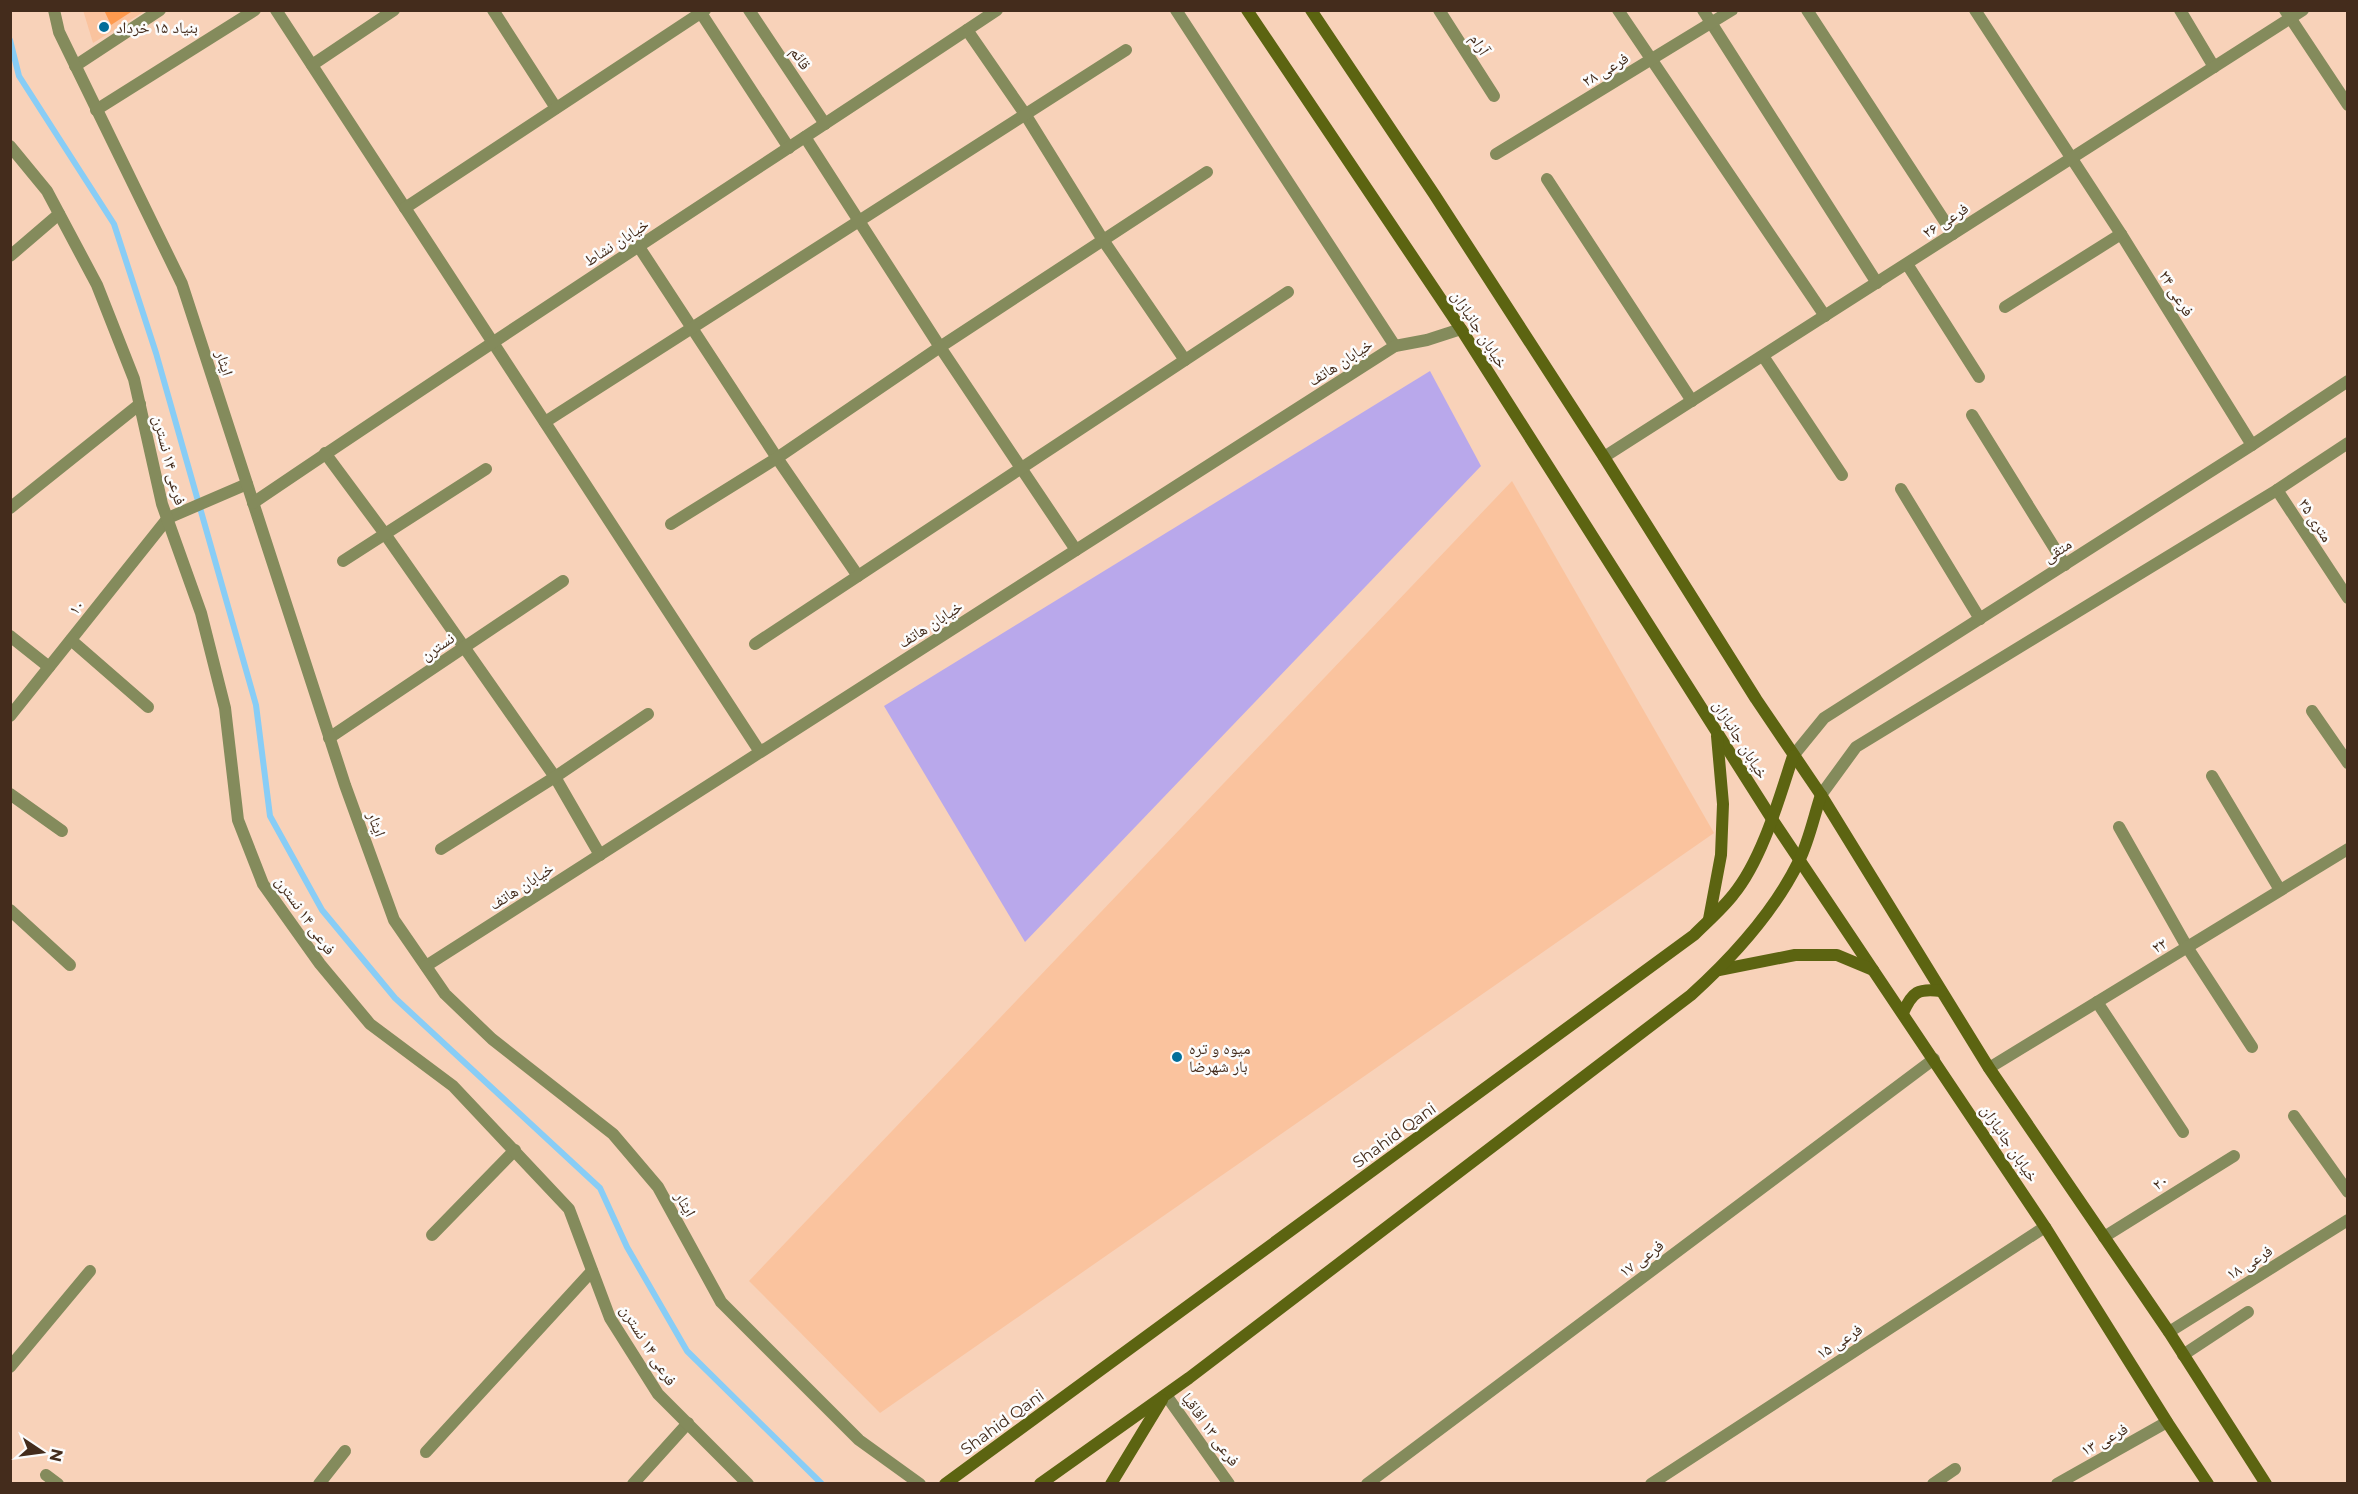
<svg xmlns="http://www.w3.org/2000/svg" width="2358" height="1494" viewBox="0 0 2358 1494" font-family="Montserrat,'Noto Naskh Arabic',sans-serif">
<style>
.built{fill:#fac39e}
.green{fill:#b9a8eb}
.lines{fill:none;stroke-linecap:round;stroke-linejoin:round}
.stream{stroke:#88cdf6;stroke-width:6}
.building{fill:#fe9a4e}
.minor{stroke:#848b5c;stroke-width:12}
.tertiary{stroke:#848b5c;stroke-width:12}
.secondary{stroke:#5c6411;stroke-width:12}
.poi-dot{fill:#026e9a;stroke:#fcfcfc;stroke-width:2}
.labels{text-anchor:middle;stroke-width:5;stroke-linejoin:round;paint-order:stroke}
.poi-label{font-size:16px;fill:#442c1c;stroke:#fcfcfc;text-anchor:start}
.street-label{font-size:16px;fill:#442c1c;stroke:#fcfcfc}
</style>
<rect width="100%" height="100%" fill="#f8d2b9"/>
<!-- built -->
<g class="built">
<path d="M83 10 145 11 93 43Z"/>
<path d="M1512 481 1714 833 880 1413 749 1281Z"/>
</g>
<!-- green -->
<path class="green" d="M1430 371 1481 466 1025 942 884 706Z"/>
<g class="lines">
<!-- stream -->
<path class="stream" d="M10 40 19 76 114 224 156 353 256 705 270 816 322 910 395 998 600 1188 627 1247 687 1351 821 1483"/>
</g>
<!-- building -->
<path class="building" d="M104 10H134L111 25Z"/>
<g class="lines">
<!-- minor -->
<g class="minor">
<path d="M276 10 760 752"/>
<path d="M493 10 556 108"/>
<path d="M699 10 789 148"/>
<path d="M749 10 825 124"/>
<path d="M1439 10 1494 96"/>
<path d="M1618 10 1825 316"/>
<path d="M1703 10 1877 283"/>
<path d="M1807 10 1953 234"/>
<path d="M1975 10 2121 234 2252 445"/>
<path d="M2180 10 2214 67"/>
<path d="M2285 10 2348 105"/>
<path d="M967 30 1025 114 1103 240 1185 360"/>
<path d="M312 65 394 10"/>
<path d="M75 66 160 10"/>
<path d="M96 110 255 10"/>
<path d="M805 137 940 347 1076 550"/>
<path d="M1496 154 1732 10"/>
<path d="M1547 179 1692 401"/>
<path d="M405 208 705 10"/>
<path d="M639 247 777 458 858 576"/>
<path d="M10 256 59 214"/>
<path d="M1907 264 1979 377"/>
<path d="M2005 307 2121 234"/>
<path d="M1763 356 1842 475"/>
<path d="M1972 415 2065 565"/>
<path d="M545 422 1126 50"/>
<path d="M325 453 385 534 555 777 600 855"/>
<path d="M1604 457 2303 10"/>
<path d="M1901 489 1980 619"/>
<path d="M10 508 140 404"/>
<path d="M671 524 777 458 940 347 1207 172"/>
<path d="M343 561 486 469"/>
<path d="M10 636 49 667"/>
<path d="M71 640 148 707"/>
<path d="M755 644 1288 292"/>
<path d="M2312 711 2348 763"/>
<path d="M10 716 168 518 247 484"/>
<path d="M329 738 563 581"/>
<path d="M2212 776 2280 890"/>
<path d="M10 794 62 831"/>
<path d="M2119 827 2187 947 2252 1047"/>
<path d="M441 849 555 777 648 714"/>
<path d="M10 910 70 965"/>
<path d="M2097 1002 2183 1132"/>
<path d="M1989 1068 2348 849"/>
<path d="M2294 1116 2348 1192"/>
<path d="M432 1235 515 1150"/>
<path d="M2104 1237 2234 1156"/>
<path d="M2169 1332 2348 1220"/>
<path d="M2183 1355 2248 1312"/>
<path d="M10 1367 90 1271"/>
<path d="M1166 1395 1229 1484"/>
<path d="M426 1452 592 1271"/>
<path d="M46 1475 58 1484"/>
<path d="M319 1484 345 1451"/>
<path d="M633 1484 688 1423"/>
<path d="M1367 1484 1934 1059"/>
<path d="M1651 1484 2045 1227"/>
<path d="M1933 1484 1955 1469"/>
<path d="M2057 1484 2167 1422"/>
</g>
<!-- tertiary -->
<g class="tertiary">
<path d="M54 10 59 32 182 284 345 785 394 920 445 994 492 1039 613 1134 658 1187 721 1302 859 1440 920 1484"/>
<path d="M1176 10 1395 346"/>
<path d="M10 146 47 191 97 285 134 379 162 504 201 613 225 708 238 820 263 884 320 964 370 1024 453 1086 569 1209 610 1318 658 1394 748 1484"/>
<path d="M2277 490 2348 598"/>
<path d="M253 503C499 336 749 175 997 10"/>
<path d="M1793 756 1824 718 2252 445 2348 381"/>
<path d="M1821 795 1856 747 2277 490 2348 443"/>
<path d="M426 966 1395 346 1427 340 1461 329"/>
</g>
<!-- secondary -->
<g class="secondary">
<path d="M1247 10 1461 329 1772 819 2045 1227 2167 1422 2208 1484"/>
<path d="M1311 10 1434 194 1604 457 1756 699 1821 795 1989 1068 2169 1332 2266 1484"/>
<path d="M1709 919 1721 855 1723 804 1717 736"/>
<path d="M1719 970 1795 955H1837L1873 970"/>
<path d="M1903 1013C1912 992 1918 988 1941 991"/>
<path d="M945 1484 1694 935C1707 922 1722 909 1733 895 1762 860 1779 799 1793 756"/>
<path d="M1040 1484 1189 1378 1691 995C1733 957 1774 912 1799 861 1809 841 1814 816 1821 795"/>
<path d="M1111 1484 1162 1400"/>
</g>
</g>
<!-- markers -->
<g class="poi-dot">
<circle cx="104" cy="27" r="6"/>
<circle cx="1177" cy="1057" r="6"/>
</g>
<g class="labels">
<!-- poi labels -->
<g class="poi-label">
<text x="116" y="33">بنیاد ۱۵ خرداد</text>
<text x="1189" y="1054">میوه و تره<tspan x="1189" dy="18">بار شهرضا</tspan></text>
</g>
<!-- street labels -->
<g class="street-label">
<text transform="translate(1480 44) rotate(57)" y="6">آرام</text>
<text transform="translate(801 58) rotate(56)" y="6">قائم</text>
<text transform="translate(1605 69) rotate(-31)" y="6">فرعی ۲۸</text>
<text transform="translate(1945 220) rotate(-33)" y="6">فرعی ۲۶</text>
<text transform="translate(616 242) rotate(-33)" y="6">خیابان نشاط</text>
<text transform="translate(2177 293) rotate(58)" y="6">فرعی ۲۴</text>
<text transform="translate(1480 329) rotate(57)" y="6">خیابان جانبازان</text>
<text transform="translate(1340 362) rotate(-33)" y="6">خیابان هاتف</text>
<text transform="translate(225 363) rotate(72)" y="6">ایثار</text>
<text transform="translate(170 460) rotate(76)" y="6">فرعی ۱۴ نسترن</text>
<text transform="translate(2316 520) rotate(57)" y="6">۳۵ متری</text>
<text transform="translate(2057 550) rotate(-33)" y="6">متقی</text>
<text transform="translate(76 607) rotate(-52)" y="6">۱۰</text>
<text transform="translate(930 624) rotate(-33)" y="6">خیابان هاتف</text>
<text transform="translate(437 646) rotate(-34)" y="6">نسترن</text>
<text transform="translate(1741 739) rotate(58)" y="6">خیابان جانبازان</text>
<text transform="translate(377 824) rotate(70)" y="6">ایثار</text>
<text transform="translate(521 886) rotate(-33)" y="6">خیابان هاتف</text>
<text transform="translate(306 915) rotate(55)" y="6">فرعی ۱۴ نسترن</text>
<text transform="translate(2159 945) rotate(-31)" y="6">۲۲</text>
<text transform="translate(1394 1135) rotate(-36)" y="6">Shahid Qani</text>
<text transform="translate(2010 1143) rotate(56)" y="6">خیابان جانبازان</text>
<text transform="translate(2160 1182) rotate(-32)" y="6">۲۰</text>
<text transform="translate(686 1204) rotate(61)" y="6">ایثار</text>
<text transform="translate(1641 1258) rotate(-37)" y="6">فرعی ۱۷</text>
<text transform="translate(2249 1262) rotate(-32)" y="6">فرعی ۱۸</text>
<text transform="translate(1839 1341) rotate(-33)" y="6">فرعی ۱۵</text>
<text transform="translate(649 1345) rotate(58)" y="6">فرعی ۱۴ نسترن</text>
<text transform="translate(1002 1422) rotate(-36)" y="6">Shahid Qani</text>
<text transform="translate(1211 1429) rotate(54)" y="6">فرعی ۱۳ اقاقیا</text>
<text transform="translate(2104 1439) rotate(-29)" y="6">فرعی ۱۳</text>
</g>
</g>
<!-- border -->
<rect width="2358" height="1494" fill="none" stroke="#442c1c" stroke-width="24"/>
<!-- north arrow -->
<g transform="translate(42 1452) rotate(103)" stroke="#fcfcfc" stroke-width="4.5" paint-order="stroke">
<path d="M0-4.5L10 22L0 15L-10 22Z" fill="#442c1c"/>
<text y="-9" font-size="16" font-weight="bold" text-anchor="middle" fill="#442c1c">N</text>
</g>
</svg>
